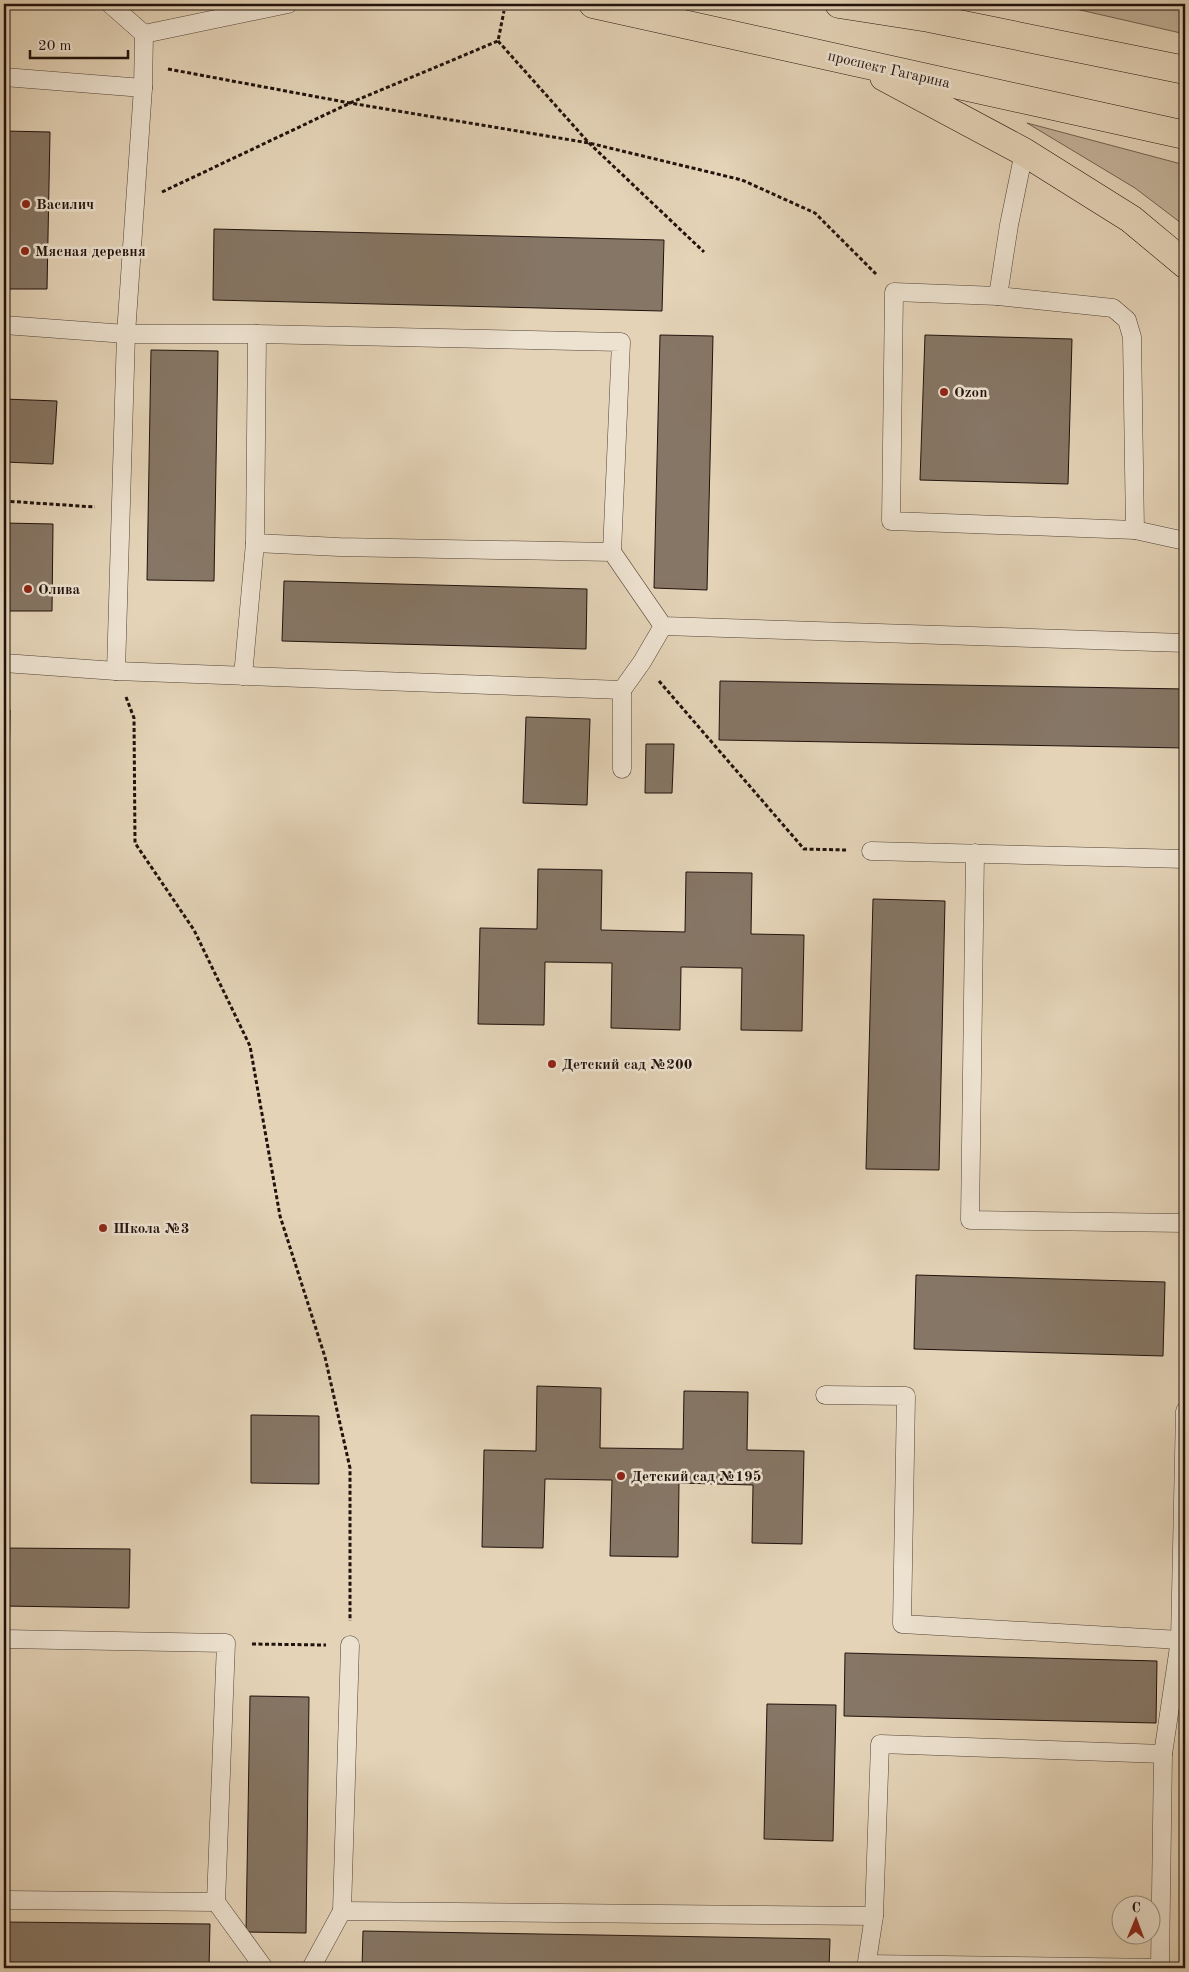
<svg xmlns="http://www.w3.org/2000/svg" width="1189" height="1972" viewBox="0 0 1189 1972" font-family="'Old Standard TT',serif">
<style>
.green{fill:#c3b29a;stroke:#726253}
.building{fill:#867665;stroke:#20120c}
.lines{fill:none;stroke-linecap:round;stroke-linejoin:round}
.service-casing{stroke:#514237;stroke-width:19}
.primary-casing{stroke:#20120c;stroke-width:29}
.path{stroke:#20120c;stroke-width:3;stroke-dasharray:4 2.5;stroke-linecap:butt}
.service{stroke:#ede2d0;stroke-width:18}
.primary{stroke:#e4d3b7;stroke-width:28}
.poi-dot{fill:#8f2418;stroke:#ede2d0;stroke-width:2}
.labels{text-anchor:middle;stroke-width:5;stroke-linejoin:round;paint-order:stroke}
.street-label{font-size:15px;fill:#20120c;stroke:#ede2d0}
.poi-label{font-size:15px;font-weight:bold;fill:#20120c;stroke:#ede2d0;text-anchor:start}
</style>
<rect width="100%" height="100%" fill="#e4d3b7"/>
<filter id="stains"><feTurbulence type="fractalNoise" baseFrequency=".004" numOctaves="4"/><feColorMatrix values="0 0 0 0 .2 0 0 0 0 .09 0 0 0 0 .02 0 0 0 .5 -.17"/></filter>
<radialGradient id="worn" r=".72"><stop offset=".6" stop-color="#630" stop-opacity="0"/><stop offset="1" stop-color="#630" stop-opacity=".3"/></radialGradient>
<!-- green -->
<g class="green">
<path d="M1054 4H1185V34Z"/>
<path d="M1027 123 1185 165V226L1135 188Z"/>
</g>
<!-- building -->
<g class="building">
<path d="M4 131 50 132 47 289H4Z"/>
<path d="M214 229 664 240 662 311 213 300Z"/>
<path d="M660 335 713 336 707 590 654 588Z"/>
<path d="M925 335 1072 339 1068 484 920 480Z"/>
<path d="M151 350 218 351 214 581 147 580Z"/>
<path d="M4 399 57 401 53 464 4 462Z"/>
<path d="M4 523 53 524 52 611H4Z"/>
<path d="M284 581 587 589 586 649 282 641Z"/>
<path d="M720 681 1185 689V748L719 740Z"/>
<path d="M4 709 10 710 9 776H4Z"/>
<path d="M526 717 590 719 587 805 523 803Z"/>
<path d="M646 744H674L672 793H645Z"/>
<path d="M538 869 602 870 601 930 685 932 686 872 752 873 751 934 804 935 802 1031 741 1030 742 968 681 967 680 1030 611 1028 612 963 545 962 544 1025 478 1024 480 928 537 929Z"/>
<path d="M873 899 945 901 939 1170 866 1169Z"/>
<path d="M916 1275 1165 1282 1163 1356 914 1349Z"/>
<path d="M537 1386 601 1388 600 1448 683 1449 684 1391 748 1392 747 1450 804 1451 802 1544 752 1543 753 1485 679 1483 678 1557 610 1556 612 1480 545 1479 543 1548 482 1547 484 1450 536 1451Z"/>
<path d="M251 1415 319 1416V1484L251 1483Z"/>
<path d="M4 1548 130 1549 129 1608 4 1606Z"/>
<path d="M845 1653 1157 1661 1156 1723 844 1716Z"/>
<path d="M250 1696 309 1697 306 1933 246 1932Z"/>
<path d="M767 1704 836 1705 833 1841 764 1839Z"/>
<path d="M4 1922 210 1924 209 1968H4Z"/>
<path d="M363 1931 830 1939 829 1968H362Z"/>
</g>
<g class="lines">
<!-- service casing -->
<g class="service-casing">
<g id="service">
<path d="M110 4 144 34"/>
<path d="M144 34 288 4"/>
<path d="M4 77 143 88"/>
<path d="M1024 152 1009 225 998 296 1113 308 1127 320 1132 337 1135 530 1185 541"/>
<path d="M998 296 894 292 891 521 1135 530"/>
<path d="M4 325 126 334H257L621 342 612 552"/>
<path d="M255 543 339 547 612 552 663 626 1185 643"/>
<path d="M4 663 116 671 622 690 642 662 663 626"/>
<path d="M116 671 126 334 143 88 144 34"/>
<path d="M243 676 255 543 257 334"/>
<path d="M622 769V690"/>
<path d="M871 851 1185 859"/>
<path d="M975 853 970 1220 1185 1223"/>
<path d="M825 1395 906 1396 902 1624 1180 1640 1163 1754"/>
<path d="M1185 1411 1180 1640 1185 1641"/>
<path d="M4 1639 226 1643 216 1902 4 1900"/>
<path d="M216 1902 264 1968"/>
<path d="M342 1911 350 1645"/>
<path d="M867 1964 1162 1968"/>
<path d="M311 1968 342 1911 874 1916"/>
<path d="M866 1968 874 1916 880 1744 1163 1754 1160 1967"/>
</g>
</g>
<!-- primary casing -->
<g class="primary-casing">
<g id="primary">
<path d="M593 4 1185 135"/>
<path d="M839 4 929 18 1185 70"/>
<path d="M884 77 1024 152 1131 219 1185 264"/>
</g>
</g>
<!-- path -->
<g class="path">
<path d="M498 41 589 143 704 252"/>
<path d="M168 69 350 103 589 143 742 180 815 213 876 274"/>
<path d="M162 192 350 103 498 41 504 11"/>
<path d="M4 501 95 507"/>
<path d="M659 681 804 849 846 850"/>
<path d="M126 697 134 718 135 843 194 930 250 1046 280 1216 325 1357 350 1468V1621"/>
<path d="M252 1644 326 1645"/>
</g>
<!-- service -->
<use href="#service" class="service"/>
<!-- primary -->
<use href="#primary" class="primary"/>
</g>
<!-- markers -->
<g class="poi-dot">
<circle cx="26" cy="204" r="5"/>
<circle cx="25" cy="251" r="5"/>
<circle cx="944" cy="392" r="5"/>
<circle cx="28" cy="589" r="5"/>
<circle cx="552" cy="1064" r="5"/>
<circle cx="103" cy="1228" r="5"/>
<circle cx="621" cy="1476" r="5"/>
</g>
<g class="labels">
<!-- street labels -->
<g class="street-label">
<text transform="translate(889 69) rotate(13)" y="5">проспект Гагарина</text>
</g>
<!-- poi labels -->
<g class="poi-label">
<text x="36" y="209">Василич</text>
<text x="35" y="256">Мясная деревня</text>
<text x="954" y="397">Ozon</text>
<text x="38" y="594">Олива</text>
<text x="562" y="1069">Детский сад №200</text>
<text x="113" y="1233">Школа №3</text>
<text x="631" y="1481">Детский сад №195</text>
</g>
</g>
<!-- margin -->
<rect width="1189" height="1972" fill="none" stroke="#e4d3b7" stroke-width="20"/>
<rect x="5" y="5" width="1179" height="1962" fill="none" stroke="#20120c" stroke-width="2.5"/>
<rect x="10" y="10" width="1169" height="1952" fill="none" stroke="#20120c"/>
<!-- north arrow -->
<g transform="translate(1136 1920) rotate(1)"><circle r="24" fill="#ede2d0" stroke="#9b8f82"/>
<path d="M0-4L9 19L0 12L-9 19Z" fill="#8f2418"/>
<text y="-8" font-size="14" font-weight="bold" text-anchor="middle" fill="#20120c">С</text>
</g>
<!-- scale -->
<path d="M30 50v8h98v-8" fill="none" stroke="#20120c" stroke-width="2.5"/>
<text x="38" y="50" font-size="15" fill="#20120c" stroke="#ede2d0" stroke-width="4" paint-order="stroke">20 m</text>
<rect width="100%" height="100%" filter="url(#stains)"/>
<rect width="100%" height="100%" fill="url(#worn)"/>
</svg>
